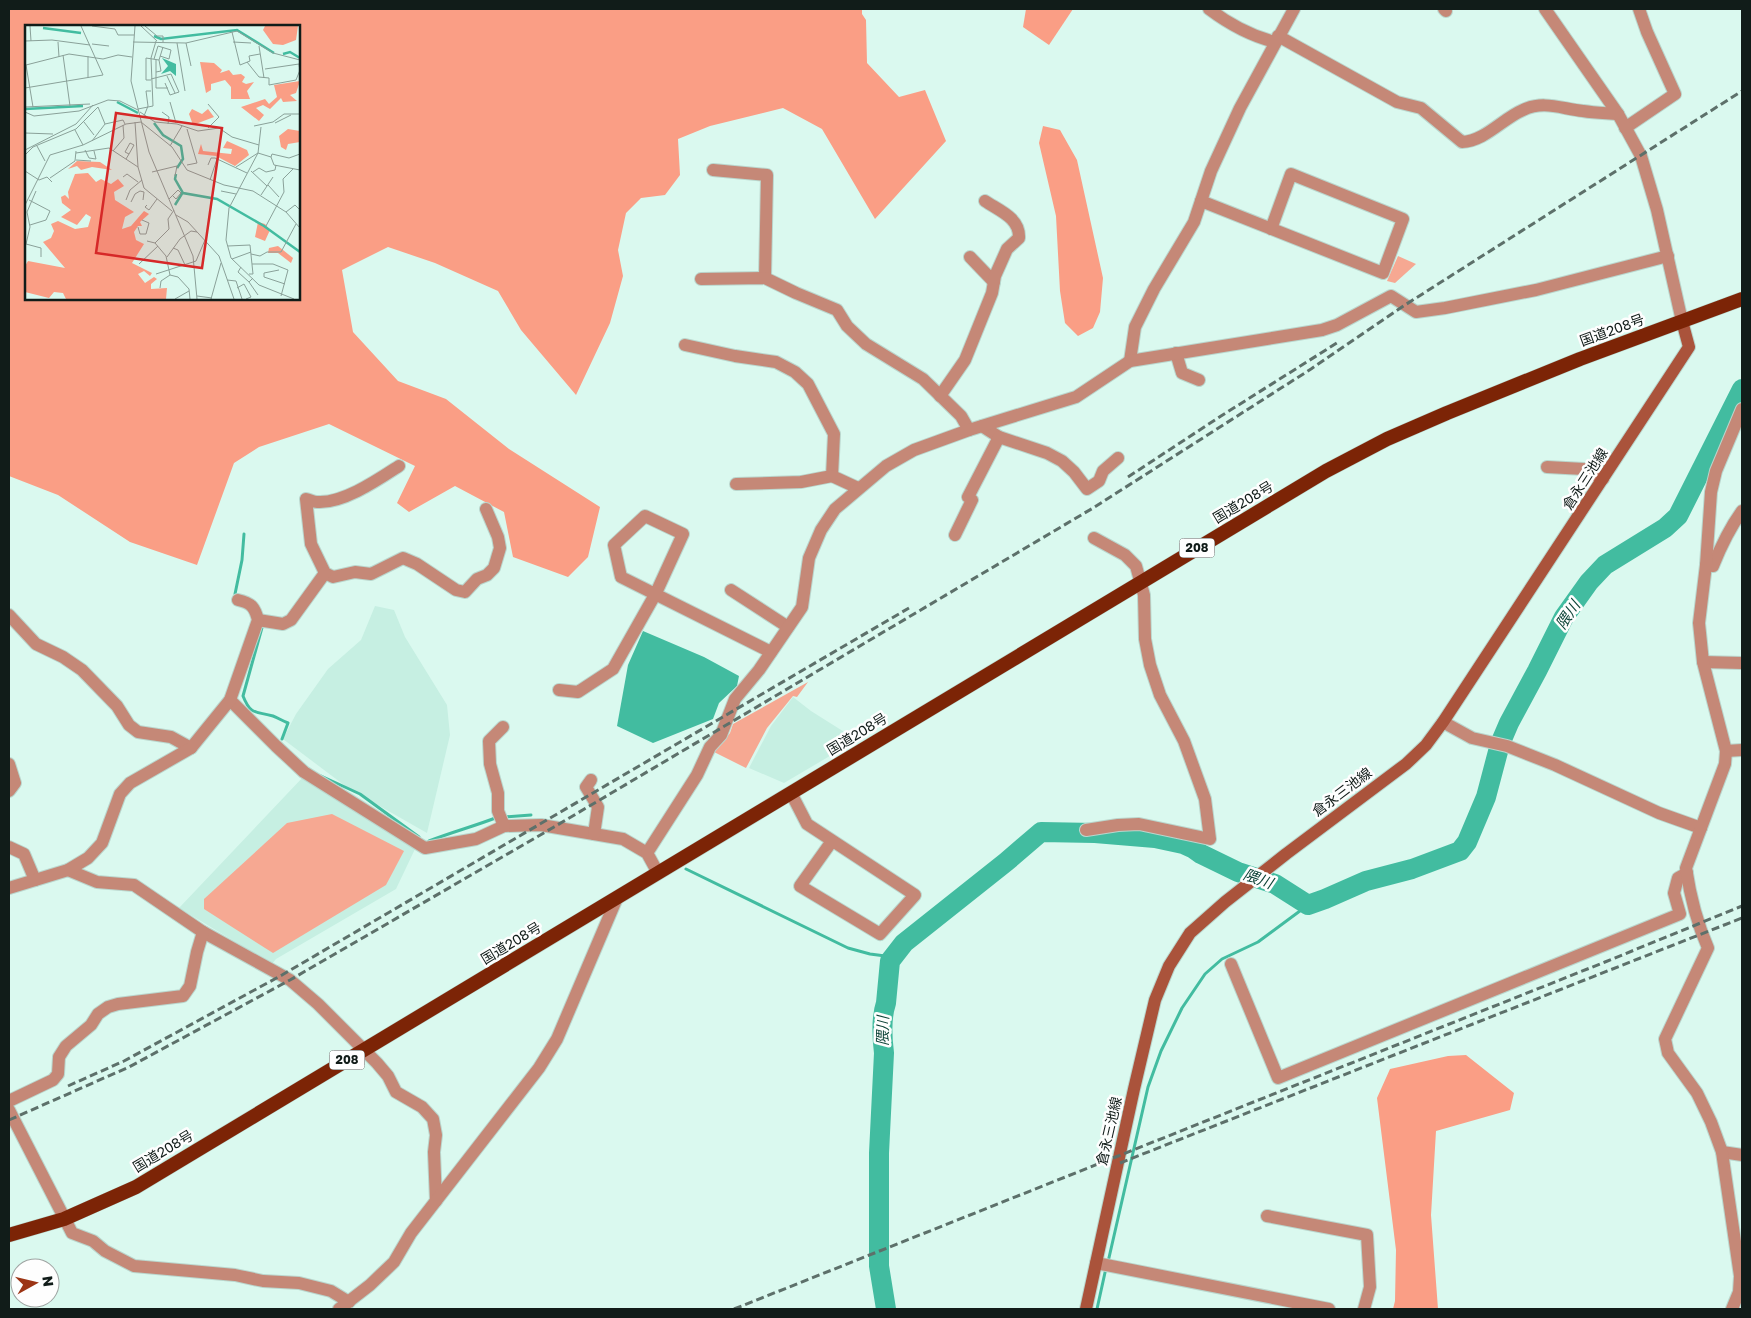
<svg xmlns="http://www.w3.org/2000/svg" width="1751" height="1318" viewBox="0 0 1751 1318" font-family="'Golos Text','Noto Sans JP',sans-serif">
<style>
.built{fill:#c6efe2}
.green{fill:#f6a892}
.forest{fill:#fa9e85;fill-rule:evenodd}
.water{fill:#42bca0}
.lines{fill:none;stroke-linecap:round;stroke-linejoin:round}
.stream{stroke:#42bca0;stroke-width:3}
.river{stroke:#42bca0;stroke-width:20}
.minor-casing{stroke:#bad6cd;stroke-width:14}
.tertiary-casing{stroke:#bad6cd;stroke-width:14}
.secondary-casing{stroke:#bad6cd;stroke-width:14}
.trunk-casing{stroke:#bad6cd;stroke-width:15}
.minor{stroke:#c58877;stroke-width:12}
.tertiary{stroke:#c58877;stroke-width:12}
.secondary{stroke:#aa533b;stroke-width:12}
.trunk{stroke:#7c2406;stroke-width:14}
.rail{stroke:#5d706a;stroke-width:3;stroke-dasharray:8 4;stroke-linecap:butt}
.labels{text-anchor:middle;stroke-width:5;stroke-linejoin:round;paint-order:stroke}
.shield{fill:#fefefe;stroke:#58605e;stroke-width:1}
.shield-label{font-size:12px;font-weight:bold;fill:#111c19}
.street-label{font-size:14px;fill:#111c19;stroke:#fefefe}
.water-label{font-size:15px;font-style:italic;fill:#0d4337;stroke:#fefefe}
.inset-river{fill:none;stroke:#42bca0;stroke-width:2.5}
.inset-road{fill:none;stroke:#8aa199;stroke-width:1}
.view{fill:#d62828;fill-opacity:0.15;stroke:#d62828;stroke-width:2.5}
.inset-edge{fill:none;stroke:#111c19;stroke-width:2.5}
</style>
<rect width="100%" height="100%" fill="#daf9ef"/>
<!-- built -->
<g class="built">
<path d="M375 606 394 610 405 637 447 705 450 735 427 833 348 788 283 739 296 714 328 669 361 640Z"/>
<path d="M793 697 811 711 857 740 784 783 749 768 771 726Z"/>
<path d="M304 776 415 849 396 889 276 959 272 964 179 908Z"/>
</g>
<!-- green -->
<g class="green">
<path d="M1398 256 1416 264 1395 283 1387 281Z"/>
<path d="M808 682 797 697 793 696 767 728 746 768 714 752 730 733 733 724Z"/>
<path d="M332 814 404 851 386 885 273 953 204 909V899L287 823Z"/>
</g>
<!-- forest -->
<g class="forest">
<path d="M9 9H862V14L866 20 867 63 899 97 925 90 946 141 875 219 822 129 783 108 710 126 678 139 680 175 665 195 641 198 626 213 618 250 623 276 610 323 576 395 521 330 498 291 435 263 388 247 342 270 353 332 398 381 446 399 509 449 600 507 588 557 568 577 513 557 504 512 455 486 409 512 397 503 415 466 329 424 259 447 234 463 197 565 130 542 58 495 9 476ZM26 26H299V299H26Z"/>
<path d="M1026 9H1073L1049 45 1023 27Z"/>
<path d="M1043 126 1060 130 1077 160 1103 278 1100 312 1093 328 1078 336 1065 323 1060 291 1056 216 1039 143Z"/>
<path d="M1466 1055 1514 1093 1510 1110 1436 1131 1431 1215 1438 1309H1393L1395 1301 1396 1250 1377 1098 1390 1069 1448 1056Z"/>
</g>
<!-- water -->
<path class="water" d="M643 631 704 657 739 676 737 686 719 703 713 719 653 743 617 726 628 665Z"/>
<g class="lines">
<!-- stream -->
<g class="stream">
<path d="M238 595 235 594 242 560 244 534"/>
<path d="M263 624 243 696C251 716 256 711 273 716 278 718 283 721 288 723L282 739"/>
<path d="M321 776 360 794 419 837"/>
<path d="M504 817 531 815"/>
<path d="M429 841C452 832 475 826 498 817"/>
<path d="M686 869 848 948 870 954 893 957"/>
<path d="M1108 1262 1148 1087 1161 1051 1182 1008 1205 974 1222 959 1258 942 1308 905"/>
<path d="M1097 1309 1106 1268"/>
</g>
<!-- river -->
<path class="river" d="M886 1309 879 1266V1153L884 1053C882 1037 881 1018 886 1003L890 961 904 943 1006 862 1041 832 1095 833 1155 838 1183 844 1194 849 1201 854 1238 872 1275 884 1308 905 1325 899 1366 881 1412 869 1460 851 1467 842 1486 797 1500 744 1509 723 1537 671 1564 617 1589 582 1605 565 1665 528 1678 516 1742 389"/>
<!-- minor casing -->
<g class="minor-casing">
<g id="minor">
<path d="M1209 9C1229 24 1251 36 1275 42"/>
<path d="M1444 9 1446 11"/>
<path d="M1278 36 1397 102 1421 108 1462 142C1485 141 1502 119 1523 110 1544 100 1562 109 1583 111 1595 113 1606 113 1618 114"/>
<path d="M1625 128 1675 94 1647 32 1639 9"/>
<path d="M713 170 767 175 765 278"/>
<path d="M1201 201 1383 273 1403 219 1291 174 1271 229"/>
<path d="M970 257 994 282"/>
<path d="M701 279 765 278 796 293 837 310 847 326 866 344 923 379 961 416 969 430"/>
<path d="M685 345 735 356 776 362 795 372 808 384 834 434 832 476 801 482 736 484"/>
<path d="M1176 353 1182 373 1199 380"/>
<path d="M1130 361 1135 327 1154 289 1194 222 1211 171 1240 108 1294 9"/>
<path d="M940 396 965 360 992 293 995 276 1007 249 1019 238C1020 218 1000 211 985 201"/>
<path d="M982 426 999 437 1047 453 1062 461 1074 472 1087 489 1099 481 1103 471 1118 458"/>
<path d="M399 466C379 479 343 504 317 502 314 502 310 500 306 499L311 544 325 573 333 577 355 572 371 574 403 558 417 564 456 590 465 592 477 579 487 575 494 568 500 548 498 537 486 509"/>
<path d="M1547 467 1584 469 1603 479"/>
<path d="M832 476 858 488"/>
<path d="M955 535 972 500 968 497 999 437"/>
<path d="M1706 565 1713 566C1721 546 1729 529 1742 511"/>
<path d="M731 590 788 627"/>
<path d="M9 615 36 644 63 657 82 670 117 706 129 725 138 732 171 737 191 748"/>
<path d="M258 620 283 624 291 620 325 573"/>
<path d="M1703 662 1742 663"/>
<path d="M559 690 578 692 613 669 656 593 683 534 645 516 614 545 621 577 771 652"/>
<path d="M230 700 276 746 304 772 425 848 476 839 504 826 541 825 623 839 647 853 658 873"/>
<path d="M1443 722 1472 738 1507 746 1555 765 1659 813 1701 828"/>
<path d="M503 727 489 741 490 764 498 793V811L504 826"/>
<path d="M1726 751 1742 750"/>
<path d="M9 764 15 783 9 791"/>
<path d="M591 780 586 787 598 807 594 834"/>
<path d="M791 793 807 824 915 895 880 934 800 886 832 841"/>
<path d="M1086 830 1118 825 1139 824 1210 839 1205 799 1184 741 1160 695 1150 665 1145 639 1144 595 1136 566 1125 555 1094 538"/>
<path d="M9 847 24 854 35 880"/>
<path d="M647 853 697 775 710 747 721 735 735 699 759 670 802 607 809 558 821 530 835 509 886 466 914 450 969 430 1076 397 1130 361 1322 330 1337 325 1391 296 1416 312 1445 308 1536 290 1668 256"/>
<path d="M68 870 97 882 134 885 203 932 290 980 318 1004 377 1063 388 1076 396 1092 422 1107 433 1119 436 1135 434 1152 436 1201"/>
<path d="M9 888 68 870 88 858 102 843 120 794 130 783 191 748 230 700 258 620C255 608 252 603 238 600"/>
<path d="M1231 964 1278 1078 1680 914 1674 893 1678 878 1687 873"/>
<path d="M9 1101 53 1080 58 1074 59 1057 66 1046 91 1025 98 1014 108 1007 118 1004 183 996 190 986 197 952 203 932"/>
<path d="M9 1110 72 1233 93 1241 105 1251 134 1266 235 1275 263 1281 299 1283 331 1291 349 1302"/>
<path d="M1722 1152 1742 1155"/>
<path d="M1267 1216 1367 1235 1370 1287 1364 1309"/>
<path d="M1096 1263 1329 1309"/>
<path d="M339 1309 370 1285 394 1262 411 1233 539 1068 557 1039 617 898"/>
<path d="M1732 1309 1739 1292 1740 1276 1722 1152 1711 1122 1697 1093 1668 1053 1665 1039 1708 948C1697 923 1690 895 1686 868L1725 764 1726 751 1703 662 1699 623 1706 565 1711 492 1716 471 1742 409"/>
</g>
</g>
<!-- tertiary casing -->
<g class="tertiary-casing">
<path id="tertiary" d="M1545 9 1618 114 1641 156 1657 210 1682 321"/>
</g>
<!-- secondary casing -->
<g class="secondary-casing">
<path id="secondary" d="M1086 1309 1134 1089 1155 1000 1169 966 1190 933 1225 902 1286 854 1406 764 1426 745 1443 722 1689 347 1682 321"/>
</g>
<!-- trunk casing -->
<g class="trunk-casing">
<path id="trunk" d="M9 1235 64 1219 136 1187 1326 471 1387 439 1447 413 1580 359 1742 299"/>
</g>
<!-- minor -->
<use href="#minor" class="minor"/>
<!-- tertiary -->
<use href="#tertiary" class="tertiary"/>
<!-- secondary -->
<use href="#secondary" class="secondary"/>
<!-- trunk -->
<use href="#trunk" class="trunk"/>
<!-- rail -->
<g class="rail">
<path d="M1128 477 1221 416 1340 341"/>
<path d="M68 1086 124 1061 282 975 909 608"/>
<path d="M9 1120 129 1067 290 980 554 827 1093 508 1311 369 1405 305 1742 91"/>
<path d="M1120 1163 1742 918"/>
<path d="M734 1309 1605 962 1742 906"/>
</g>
</g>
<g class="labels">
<!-- shield labels -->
<g class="shield">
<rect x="1179.5" y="538.5" width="35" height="19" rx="4"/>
<rect x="329.5" y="1050.5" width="35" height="19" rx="4"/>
</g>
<g class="shield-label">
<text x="1197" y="552">208</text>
<text x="347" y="1064">208</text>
</g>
<!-- street labels -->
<g class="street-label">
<text transform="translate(1612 330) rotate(-20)" y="5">国道208号</text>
<text transform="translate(1585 479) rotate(-57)" y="5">倉永三池線</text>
<text transform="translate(1243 502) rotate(-31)" y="5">国道208号</text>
<text transform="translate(857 734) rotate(-31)" y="5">国道208号</text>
<text transform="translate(1342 792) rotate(-37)" y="5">倉永三池線</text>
<text transform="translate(511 943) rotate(-31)" y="5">国道208号</text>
<text transform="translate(1109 1131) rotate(-77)" y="5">倉永三池線</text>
<text transform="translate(163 1151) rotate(-31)" y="5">国道208号</text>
</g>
<!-- water labels -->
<g class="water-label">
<text transform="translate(1568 615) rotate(-56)" y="5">隈川</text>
<text transform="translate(1258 879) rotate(20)" y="5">隈川</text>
<text transform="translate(883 1031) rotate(-89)" y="5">隈川</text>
</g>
</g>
<!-- overview -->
<g transform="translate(25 25)">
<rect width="275" height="275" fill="#daf9ef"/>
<path d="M240 1H273L271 15 258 20 248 19 238 5ZM175 37 189 38 197 45 195 48 204 45 208 50 216 49 220 52 217 57 221 59 229 57 222 66 225 74H206V62L200 55 186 59V65L181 68ZM275 56 271 68 265 70 272 76 258 77 256 73 245 84 238 80 231 83 239 90 234 96 216 82 240 74 244 79 252 72 249 60ZM167 84 177 89 183 84 189 92 168 100 164 89ZM263 104 275 106V117L263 119 261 125 256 122 254 111ZM202 116 222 125 224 130 210 141 191 131 173 129 176 119 178 126 206 129 207 124 198 123ZM52 136 75 137 87 145 67 142 56 145 52 141 43 144ZM63 148 71 157 76 154 86 159 93 154 99 161 89 167 90 175 109 187 100 192 97 204 106 201 119 186 124 189 115 197 117 201H113L109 207 111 215 119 219 107 238 127 248 125 251 119 246 113 249 120 258 129 252 132 254 126 259V264L142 263 141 274H41L38 268 29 267 24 273 0 267V241L3 236 40 243 18 217 26 213 29 206 26 199 33 196 50 204 63 202 66 192 61 189 52 200 36 192 46 185 37 178 36 172 40 170 44 174 43 167 50 149ZM233 197 240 199 245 205 240 216 230 212ZM253 221 268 233 266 238 253 228H243L244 223Z" fill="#fa9e85"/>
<path d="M137 33 151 39V51L145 46 136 49 143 41Z" fill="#42bca0"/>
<path class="inset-river" d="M18 3 56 8M129 11 136 14 212 5 249 28M258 29 265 27 275 33M92 77 113 88M0 84 58 81M129 98 138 110 156 121 158 134 152 143M151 149 150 154 158 168 192 174 239 201 275 227M150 180 158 167"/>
<path class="inset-road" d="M5 1 6 16M67 1 90 4 93 10H109M110 1 106 56 124 127 168 231 172 274M116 1 132 16M120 1 132 11H138V17M207 7 215 40 225 36 224 31 235 29M0 16 27 15 65 20M33 17 34 32M108 17 161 18 212 6 248 28 275 35M208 17 226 18M152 18 160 66M161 18 166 41M67 19 84 21M234 21 239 53M38 30 45 81M129 34 133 21 146 25 144 34 135 31M131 35V63H143M222 37 234 52 244 53V60L271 55 275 45M1 40 44 29 78 34 93 30 107 32M1 40 8 82M240 44 274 39 275 46M131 47 136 46 134 35 138 22M142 51 150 68M63 53V31M126 54 146 49 154 67 145 70 140 58M126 55H121V33L134 35M0 63 78 50 56 1M145 77 151 98M0 82 65 79M113 84 128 81 126 33 131 16M0 87 9 91 54 86 83 75 95 76 113 85M115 87 130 97 152 99 173 106 194 103 207 112 234 120M137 87 144 92 143 99M119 91 123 81 121 66H126M59 97 69 110M110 97 113 142 119 163 147 186M116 97 147 122 162 145 199 160 228 166 261 187 275 203M250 98 266 90M229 101 248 97 259 89H275M236 102 233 128 204 183 201 215 206 233 234 260 269 274M183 103 194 92 183 79M162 104 172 138 162 140M50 105 58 120M0 108 28 109M67 116 80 99 98 95 100 99M12 121 20 136M145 121 157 101M0 125 51 99 68 80M60 125 64 133 71 134 69 126M88 126 99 113 98 100M51 128 84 123 113 142M233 128 246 132 249 140 275 145M0 130 8 122 51 104 73 82 80 99M246 132 247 129 264 133 275 129M101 134 104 129 109 120 105 118 100 127 104 129M51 135 66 136M183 140 186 133H190L222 148M211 142 233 128M0 146 14 155 22 152 27 157M226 146 242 161M127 147 152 141 150 151M228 147 234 143 241 147 250 145 251 140M98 152 102 149 113 157M25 153 50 136 51 126M185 155 192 134M243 160 254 172M11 166 2 187 5 202 1 219 16 223V232M196 166 211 169M236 170 248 152M144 174 153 165 156 168 151 174 148 171M4 175 25 186 21 195 5 200M101 175 105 165 117 155M106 177 110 169 115 166 119 167 118 175M0 180 25 130 58 120 101 99 116 97M122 180 120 182 124 185 132 174M261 187 270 180 275 185M151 190 163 197 194 231 209 274M241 201 259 167 258 154 268 144M113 202 115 209H121L124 198 117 195M122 216 130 218 141 231 145 250M130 218 144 204 143 194 149 185M203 221 225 220 228 249H224M148 223 153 225 160 240M226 229 235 231 242 227H256L271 199M142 232 155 214 166 206 172 207M207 234 226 227M114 239 133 221M227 239H248L263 245 256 271M216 242 213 247 224 257 228 253M254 245 239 248V252L260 259M131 249 171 236 180 215M145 250 153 252 164 264 165 274M202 255 211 256 217 274M224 257 233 270M135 263 136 256 145 250M212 263 219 259 226 272 221 274M172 271 187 273M150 274 164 266M186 274 196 238"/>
<path class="view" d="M91 88 197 103 177 243 71 228Z"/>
<rect width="275" height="275" class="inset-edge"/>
</g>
<!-- border -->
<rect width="1751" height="1318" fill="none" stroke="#111c19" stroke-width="20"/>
<!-- north arrow -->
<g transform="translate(35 1283) rotate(82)"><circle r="24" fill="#fefefe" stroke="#9fa4a2"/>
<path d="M0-4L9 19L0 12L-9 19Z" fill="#9c3515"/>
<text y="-8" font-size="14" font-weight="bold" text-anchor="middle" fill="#111c19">N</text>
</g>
</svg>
